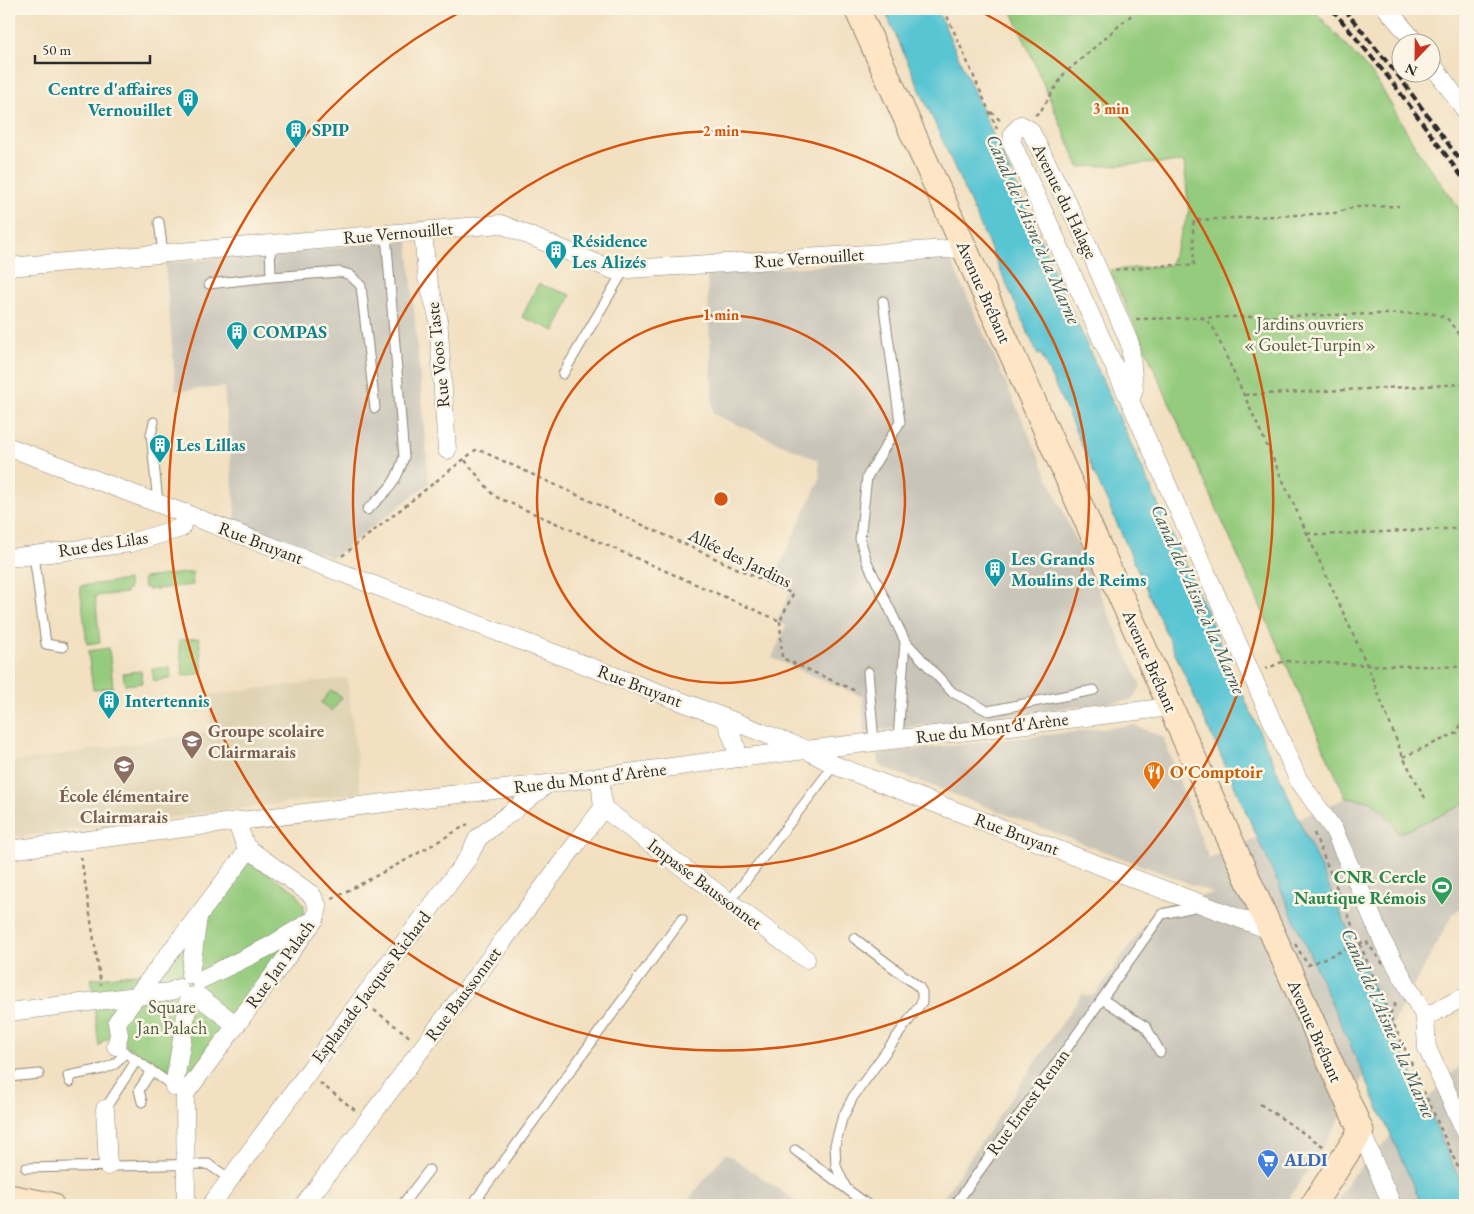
<svg xmlns="http://www.w3.org/2000/svg" width="1474" height="1214" viewBox="0 0 1474 1214" font-family="'EB Garamond',serif">
<style>
.built{fill:#dfd3b4}
.industrial{fill:#c8c4b8}
.green{fill:#94cb7d;stroke:#607b54}
.water{fill:#59c5d3;stroke:#42787f}
.lines{fill:none;stroke-linecap:round;stroke-linejoin:round}
.lane-casing{stroke:#8e8676;stroke-width:11}
.street-casing{stroke:#8e8676;stroke-width:19}
.secondary-casing{stroke:#8e8676;stroke-width:27}
.path{stroke:#8e8676;stroke-width:2.5;stroke-dasharray:4 4;stroke-linecap:butt}
.lane{stroke:#fff;stroke-width:9}
.street{stroke:#fff;stroke-width:18}
.secondary{stroke:#fde5c5;stroke-width:25}
.rail{stroke:#2b2b2b;stroke-width:4;stroke-dasharray:8 4;stroke-linecap:butt}
.path-bridge{stroke:#8e8676;stroke-width:2.5;stroke-dasharray:4 4;stroke-linecap:butt}
.ring{fill:none;stroke:#d5540f;stroke-width:2.5}
.labels{text-anchor:middle;stroke-width:5;stroke-linejoin:round;paint-order:stroke}
.culture-label{font-size:18px;font-weight:bold;fill:#0d838f;stroke:#fcf5e5;text-anchor:start}
.street-label{font-size:18px;fill:#2b2b2b;stroke:#fcf5e5}
.park-label{font-size:18px;fill:#4a5b44;stroke:#fcf5e5}
.education-label{font-size:18px;font-weight:bold;fill:#785e54;stroke:#fcf5e5;text-anchor:start}
.food-label{font-size:18px;font-weight:bold;fill:#c56008;stroke:#fcf5e5;text-anchor:start}
.leisure-label{font-size:18px;font-weight:bold;fill:#27864d;stroke:#fcf5e5;text-anchor:end}
.shop-label{font-size:18px;font-weight:bold;fill:#366cbe;stroke:#fcf5e5;text-anchor:start}
.water-label{font-size:19px;font-style:italic;fill:#39595d;stroke:#fcf5e5}
.centre{fill:#d5540f;stroke:#fcf5e5;stroke-width:2.5}
.ring-label{font-size:15px;text-anchor:middle;font-weight:bold;fill:#d5540f;stroke:#fcf5e5;stroke-width:5;stroke-linejoin:round;paint-order:stroke}
</style>
<rect width="100%" height="100%" fill="#fcf5e5"/>
<filter id="ink" filterUnits="userSpaceOnUse"><feTurbulence type="fractalNoise" baseFrequency=".02" numOctaves="2"/><feDisplacementMap in="SourceGraphic" scale="10" xChannelSelector="R" yChannelSelector="G"/><feConvolveMatrix kernelMatrix="1 2 1 2 8 2 1 2 1" color-interpolation-filters="sRGB"/></filter>
<filter id="wash" filterUnits="userSpaceOnUse"><feTurbulence type="fractalNoise" baseFrequency=".0096" numOctaves="4" result="noise"/><feDisplacementMap in="SourceGraphic" scale="20" xChannelSelector="R" yChannelSelector="G"/><feGaussianBlur stdDeviation="1.12" result="paint"/><feColorMatrix in="noise" values="0 0 0 0 0 0 0 0 0 0 0 0 0 0 0 0 0 1.4 0 .05"/><feComposite in="paint" operator="in"/></filter>
<g filter="url(#wash)">
<rect width="100%" height="100%" fill="#f2e0c1"/>
<!-- built -->
<path class="built" d="M347 678 361 793 9 838V763L212 731 207 695Z"/>
<!-- industrial -->
<g class="industrial">
<path d="M408 241 429 483 332 558 236 521 224 387 176 391 165 263Z"/>
<path d="M950 258 1141 686 1132 700 864 732 863 697 772 658 786 626 777 621 791 590 772 582 820 479 818 460 713 414 707 273Z"/>
<path d="M1134 725 1163 737 1209 859 1346 798 1372 801 1394 824 1398 834 1465 804V904L1453 914 1337 1125 1285 1205H938L1082 994 1087 996 1094 995 1099 989 1158 906 1214 893 879 766 878 754Z"/>
<path d="M1465 1060V1205H1334L1353 1175Z"/>
<path d="M726 1153 801 1205H684Z"/>
</g>
<!-- green -->
<g class="green">
<path d="M1011 9H1313L1375 77 1418 151 1465 217V804L1398 834 1394 824 1372 801 1346 798 1110 270 1170 265 1189 212 1184 162 1079 167Z"/>
<path d="M538 284 571 295 555 331 522 317Z"/>
<path d="M192 572 193 585 148 590V587L144 588 143 578Z"/>
<path d="M128 580 129 589 126 590V593L95 596 100 642 87 644 80 586Z"/>
<path d="M199 638 203 673 183 676 179 640Z"/>
<path d="M109 648 113 687 93 690 88 651Z"/>
<path d="M170 667 171 678 154 681 152 669Z"/>
<path d="M141 671 142 683 125 685 123 673Z"/>
<path d="M331 690 342 697 332 711 321 703Z"/>
<path d="M247 859 296 892 304 906V918L185 1080 181 1081 172 1079 125 1044 110 1038 103 1041 99 1047 91 979 158 971Z"/>
</g>
<!-- water -->
<path class="water" d="M884 9H937L1465 1192V1205H1422L1041 354 1038 355Z"/>
</g>
<g filter="url(#ink)">
<g class="lines">
<!-- lane casing -->
<g class="lane-casing">
<g id="lane">
<path d="M159 222 163 253"/>
<path d="M270 244 271 277 340 272 350 275 361 286 375 408"/>
<path d="M9 252 11 266"/>
<path d="M209 284 271 277"/>
<path d="M883 301 900 422 867 477 860 539 867 562 905 641 898 739"/>
<path d="M563 374 624 270"/>
<path d="M154 422 151 434 158 503"/>
<path d="M367 510C388 490 395 486 404 457L386 234"/>
<path d="M34 555 46 644 63 647"/>
<path d="M905 641 952 692 988 711 1094 690"/>
<path d="M868 672 874 742"/>
<path d="M729 902 834 765"/>
<path d="M116 1046 176 1088"/>
<path d="M1160 1052 1146 1027 1102 999 1162 914 1199 906"/>
<path d="M9 1077 39 1074"/>
<path d="M70 1082 68 1076 103 1069 115 1064 125 1053"/>
<path d="M142 1102 139 1090 151 1072"/>
<path d="M105 1109 136 1061"/>
<path d="M795 1150 868 1205"/>
<path d="M26 1168 208 1164 230 1179"/>
<path d="M846 1188 836 1166 835 1145 842 1119 853 1097 922 1002V992L919 987 854 938"/>
<path d="M402 1205 429 1170"/>
<path d="M472 1205 682 919"/>
<path d="M955 1205 1102 999"/>
</g>
</g>
<!-- street casing -->
<g class="street-casing">
<g id="street">
<path d="M1387 9 1415 42"/>
<path d="M1432 64 1465 110"/>
<path d="M423 231 427 277 438 317 447 450"/>
<path d="M9 267 501 224 613 270 964 248"/>
<path d="M1130 401 1134 389 1130 344 1081 230 1030 130 1021 125 1013 133 1012 143 1130 401 1298 779 1334 830 1384 944 1425 1017 1427 1048 1465 1131"/>
<path d="M9 447 725 718 807 750 834 765 1270 930"/>
<path d="M9 558 130 543 181 528 186 513"/>
<path d="M725 718 736 747 738 758"/>
<path d="M603 808 806 959"/>
<path d="M9 850 424 798 547 784 738 758 1171 707"/>
<path d="M190 975 198 917"/>
<path d="M200 980 270 946 308 923"/>
<path d="M197 995 236 1025"/>
<path d="M9 1012 169 992 179 988"/>
<path d="M1425 1017 1460 999 1465 1001"/>
<path d="M116 1046 119 1035 117 1022 249 849"/>
<path d="M174 1087 189 997"/>
<path d="M105 1109 108 1166"/>
<path d="M1361 1131 1392 1205"/>
<path d="M186 1205 185 1094 315 919 318 907 312 895 246 847 236 821"/>
<path d="M211 1205 361 1000 468 858 478 838 546 785"/>
<path d="M304 1205 603 808 600 777"/>
</g>
</g>
<!-- secondary casing -->
<g class="secondary-casing">
<g id="secondary">
<path d="M857 9 1361 1131 1313 1205"/>
<path d="M9 1197 51 1205"/>
</g>
</g>
<!-- path -->
<g class="path">
<path d="M944 9 997 129"/>
<path d="M991 112 1002 122"/>
<path d="M1035 115 1040 112 1064 74 1136 11 1135 9"/>
<path d="M1115 270 1170 265 1194 266 1193 225 1195 220 1335 213 1355 207 1399 206"/>
<path d="M1201 317 1212 325 1367 665 1284 661 1266 669"/>
<path d="M1136 319 1431 313 1447 318 1465 343"/>
<path d="M1245 395 1465 384"/>
<path d="M1307 533 1322 535 1465 528"/>
<path d="M342 556 464 459 477 449 793 594 780 621 494 496 464 459"/>
<path d="M780 621 782 658 858 692"/>
<path d="M1403 757 1457 733 1465 716"/>
<path d="M1425 798 1403 757 1367 665 1465 667"/>
<path d="M1314 833 1386 1007 1465 1183"/>
<path d="M81 857 101 985"/>
<path d="M332 899 408 859 468 824"/>
<path d="M374 1010 410 1037"/>
<path d="M1390 1014 1397 1000"/>
<path d="M320 1083 355 1110"/>
<path d="M1260 1104 1326 1148"/>
</g>
<!-- lane -->
<use href="#lane" class="lane"/>
<!-- street -->
<use href="#street" class="street"/>
<!-- secondary -->
<use href="#secondary" class="secondary"/>
<!-- rail -->
<g class="rail">
<path d="M1332 9 1393 83 1465 181"/>
<path d="M1344 9 1400 78 1465 167"/>
</g>
<!-- path-bridge -->
<path class="path-bridge" d="M1295 944 1308 965 1366 941 1383 964"/>
</g>
</g>
<!-- distance rings -->
<g class="ring">
<circle cx="721" cy="499" r="184"/>
<circle cx="721" cy="499" r="368"/>
<path d="M976 9A552 552 0 1 1 466 9"/>
</g>
<!-- icons -->
<defs>
<g id="building-pin" transform="scale(1.125)"><path d="M0 17L-7.5 6A9.5 9.5 0 1 1 7.5 6Z" fill="#0f9aa8" stroke="#fcf5e5"/><path d="M-4-6H4V6H1V3H-1V6H-4ZM-2.5-4.3h1.7v1.8h-1.7ZM.8-4.3h1.7v1.8H.8ZM-2.5-1h1.7V.8h-1.7ZM.8-1h1.7V.8H.8Z" fill="#fff"/></g>
<g id="school-pin" transform="scale(1.125)"><path d="M0 17L-7.5 6A9.5 9.5 0 1 1 7.5 6Z" fill="#8d6e63" stroke="#fcf5e5"/><path d="M0-5L7-2L0 1L-7-2ZM-4 1L0 2.5L4 1V4Q0 6-4 4Z" fill="#fff"/></g>
<g id="restaurant-pin" transform="scale(1.125)"><path d="M0 17L-7.5 6A9.5 9.5 0 1 1 7.5 6Z" fill="#e8710a" stroke="#fcf5e5"/><path d="M-5-6h1v4h1v-4h1v4h1v-4h1v5L-1.5 .5V6h-2V.5L-5-1ZM5-6V6H3V1.5H1.5Q1.5-4 5-6Z" fill="#fff"/></g>
<g id="stadium-pin" transform="scale(1.125)"><path d="M0 17L-7.5 6A9.5 9.5 0 1 1 7.5 6Z" fill="#2e9e5b" stroke="#fcf5e5"/><path d="M0-5a6.5 5 0 1 0 0 10a6.5 5 0 1 0 0-10ZM-3.5-1.8h7v3.6h-7Z" fill="#fff"/></g>
<g id="supermarket-pin" transform="scale(1.125)"><path d="M0 17L-7.5 6A9.5 9.5 0 1 1 7.5 6Z" fill="#3f7fe0" stroke="#fcf5e5"/><path d="M-6-5.5h2.5l.6 2H6L4.5 2H-2.5L-4.4-4H-6ZM-1.5 3.2a1.3 1.3 0 1 0 .1 0ZM3 3.2a1.3 1.3 0 1 0 .1 0Z" fill="#fff"/></g>
</defs>
<g fill-rule="evenodd">
<use href="#building-pin" x="188" y="99"/>
<use href="#building-pin" x="296" y="130"/>
<use href="#building-pin" x="556" y="251"/>
<use href="#building-pin" x="237" y="332"/>
<use href="#building-pin" x="160" y="445"/>
<use href="#building-pin" x="995" y="569"/>
<use href="#building-pin" x="109" y="701"/>
<use href="#school-pin" x="192" y="741"/>
<use href="#school-pin" x="124" y="766"/>
<use href="#restaurant-pin" x="1154" y="772"/>
<use href="#stadium-pin" x="1442" y="887"/>
<use href="#supermarket-pin" x="1268" y="1160"/>
</g>
<g class="labels">
<!-- culture labels -->
<g class="culture-label">
<text x="172" y="95" text-anchor="end">Centre d'affaires<tspan x="172" dy="21">Vernouillet</tspan></text>
<text x="312" y="136">SPIP</text>
<text x="572" y="247">Résidence<tspan x="572" dy="21">Les Alizés</tspan></text>
<text x="253" y="338">COMPAS</text>
<text x="176" y="451">Les Lillas</text>
<text x="1011" y="565">Les Grands<tspan x="1011" dy="21">Moulins de Reims</tspan></text>
<text x="125" y="707">Intertennis</text>
</g>
<!-- street labels -->
<g class="street-label">
<text transform="translate(1065 201) rotate(64)" y="6">Avenue du Halage</text>
<text transform="translate(398 233) rotate(-5)" y="6">Rue Vernouillet</text>
<text transform="translate(809 258) rotate(-4)" y="6">Rue Vernouillet</text>
<text transform="translate(984 292) rotate(66)" y="6">Avenue Brébant</text>
<text transform="translate(438 355) rotate(-96)" y="6">Rue Voos Taste</text>
<text transform="translate(261 543) rotate(21)" y="6">Rue Bruyant</text>
<text transform="translate(103 544) rotate(-9)" y="6">Rue des Lilas</text>
<text transform="translate(740 558) rotate(26)" y="6">Allée des Jardins</text>
<text transform="translate(1150 661) rotate(66)" y="6">Avenue Brébant</text>
<text transform="translate(640 686) rotate(21)" y="6">Rue Bruyant</text>
<text transform="translate(992 728) rotate(-7)" y="6">Rue du Mont d'Arène</text>
<text transform="translate(590 778) rotate(-7)" y="6">Rue du Mont d'Arène</text>
<text transform="translate(1017 834) rotate(21)" y="6">Rue Bruyant</text>
<text transform="translate(705 884) rotate(37)" y="6">Impasse Baussonnet</text>
<text transform="translate(280 964) rotate(-54)" y="6">Rue Jan Palach</text>
<text transform="translate(371 987) rotate(-53)" y="6">Esplanade Jacques Richard</text>
<text transform="translate(463 994) rotate(-53)" y="6">Rue Baussonnet</text>
<text transform="translate(1315 1031) rotate(66)" y="6">Avenue Brébant</text>
<text transform="translate(1028 1102) rotate(-54)" y="6">Rue Ernest Renan</text>
</g>
<!-- park labels -->
<g class="park-label">
<text x="1310" y="330">Jardins ouvriers<tspan x="1310" dy="21">« Goulet-Turpin »</tspan></text>
<text x="172" y="1013">Square<tspan x="172" dy="21">Jan Palach</tspan></text>
</g>
<!-- education labels -->
<g class="education-label">
<text x="208" y="737">Groupe scolaire<tspan x="208" dy="21">Clairmarais</tspan></text>
<text x="124" y="802" text-anchor="middle">École élémentaire<tspan x="124" dy="21">Clairmarais</tspan></text>
</g>
<!-- food labels -->
<g class="food-label">
<text x="1170" y="778">O'Comptoir</text>
</g>
<!-- leisure labels -->
<g class="leisure-label">
<text x="1426" y="883">CNR Cercle<tspan x="1426" dy="21">Nautique Rémois</tspan></text>
</g>
<!-- shop labels -->
<g class="shop-label">
<text x="1284" y="1166">ALDI</text>
</g>
<!-- water labels -->
<g class="water-label">
<text transform="translate(1034 229) rotate(66)" y="7">Canal de l'Aisne à la Marne</text>
<text transform="translate(1199 599) rotate(66)" y="7">Canal de l'Aisne à la Marne</text>
<text transform="translate(1389 1023) rotate(66)" y="7">Canal de l'Aisne à la Marne</text>
</g>
</g>
<circle cx="721" cy="499" r="8" class="centre"/>
<g class="ring-label">
<text x="1111" y="114">3 min</text>
<text x="721" y="136">2 min</text>
<text x="721" y="320">1 min</text>
</g>
<!-- margin -->
<rect width="1474" height="1214" fill="none" stroke="#fcf5e5" stroke-width="30"/>
<!-- north arrow -->
<g transform="translate(1416 58) rotate(202)"><circle r="24" fill="#fcf5e5" stroke="#a8a49b"/>
<path d="M0-4L9 19L0 12L-9 19Z" fill="#c8321e"/>
<text y="-8" font-size="14" font-weight="bold" text-anchor="middle" fill="#2b2b2b">N</text>
</g>
<!-- scale -->
<path d="M35 55v8h115v-8" fill="none" stroke="#2b2b2b" stroke-width="2.5"/>
<text x="42" y="55" font-size="15" fill="#2b2b2b" stroke="#fcf5e5" stroke-width="4" paint-order="stroke">50 m</text>
</svg>
